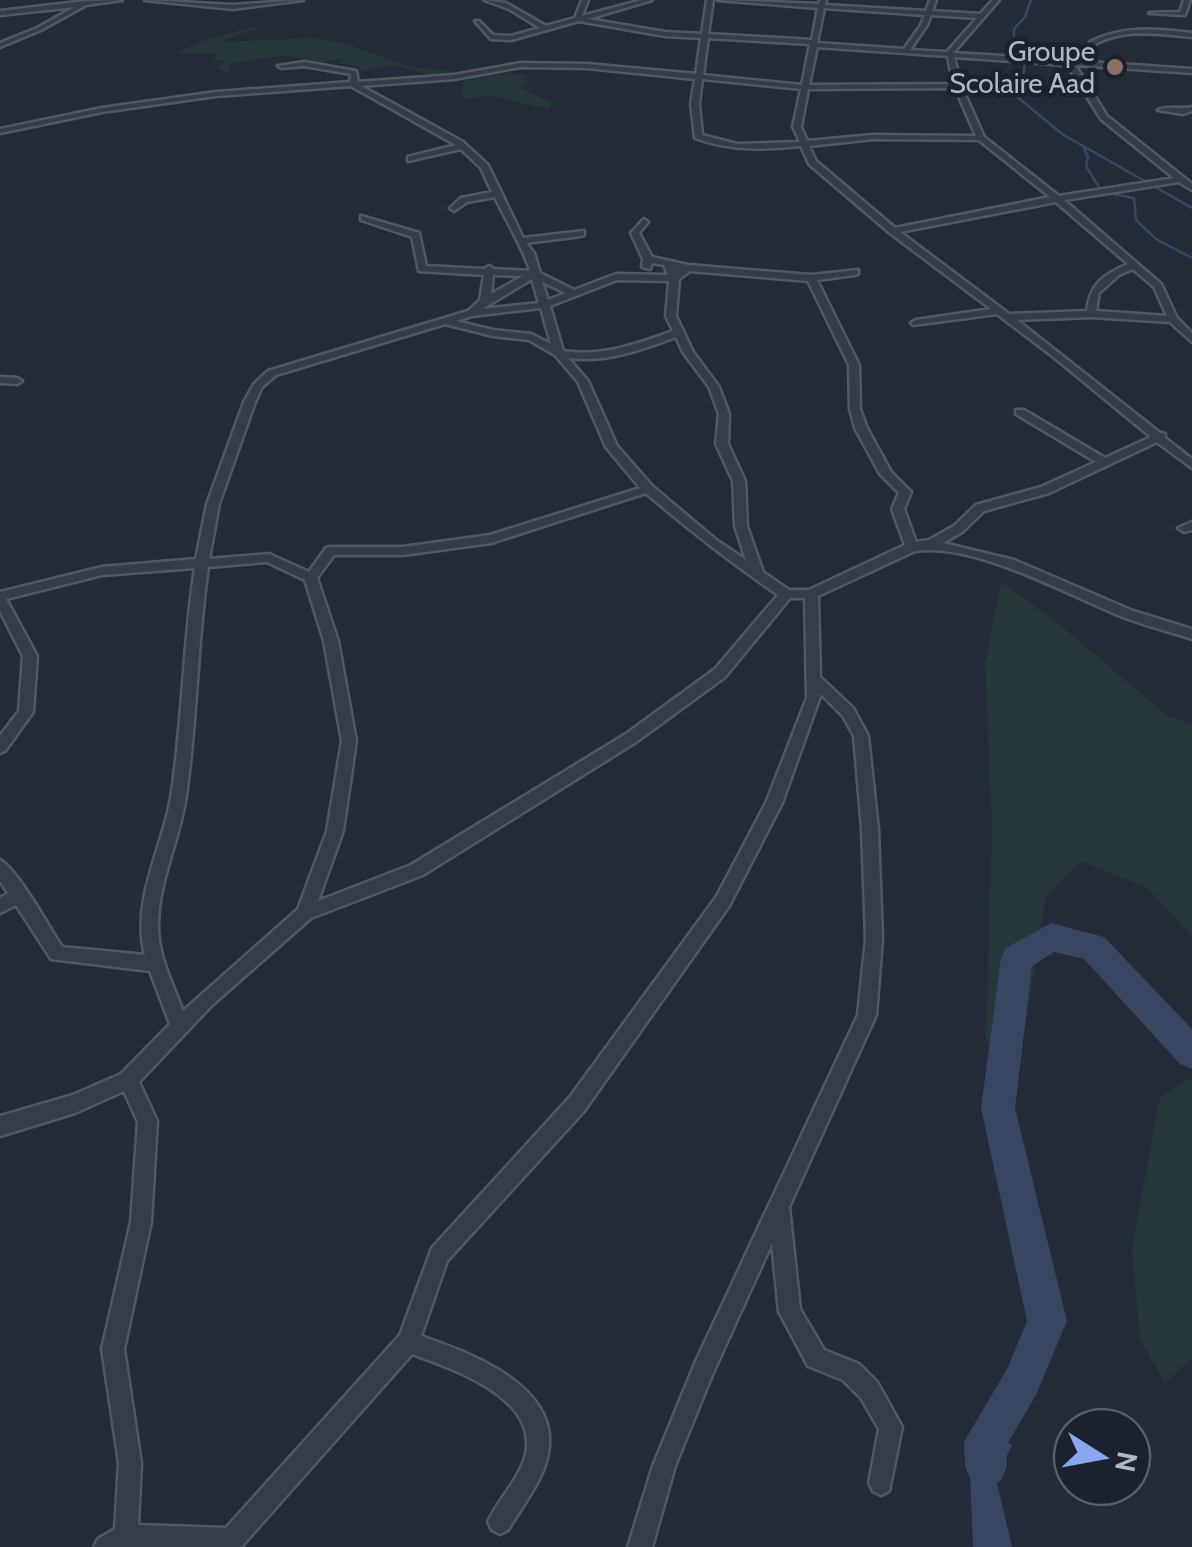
<svg xmlns="http://www.w3.org/2000/svg" width="1192" height="1547" viewBox="0 0 1192 1547" font-family="Cabin,sans-serif">
<style>
.green{fill:#26373a}
.water{fill:#394661}
.lines{fill:none;stroke-linecap:round;stroke-linejoin:round}
.stream{stroke:#394661;stroke-width:2.5}
.river{fill:#394661;fill-rule:evenodd}
.minor-casing{stroke:#515763;stroke-width:5}
.minor{fill:#363c49;fill-rule:evenodd}
.education-dot{fill:#8d6e63;stroke:#1b212d;stroke-width:4}
.labels{text-anchor:middle;stroke-width:9;stroke-linejoin:round;paint-order:stroke}
.far-poi-label{font-size:28px;fill:#b1b7c5;stroke:#1b212d;text-anchor:end}
</style>
<rect width="100%" height="100%" fill="#232a38"/>
<!-- green -->
<g class="green">
<path d="M255 27 259 28 220 42 312 38 343 43 408 66 459 73 430 75 392 65 360 71 358 66 337 64 346 58 320 63 287 55 234 63 228 66 232 72 228 74 217 67 227 60H211L220 54 176 53 211 38Z"/>
<path d="M521 74 529 76 522 79 529 82 520 88 552 103 548 109 489 95 467 99 460 94 465 88 461 83 477 75Z"/>
<path d="M1001 582 1054 620 1168 716 1192 725V936L1146 887 1081 861 1046 897 1019 1065 986 1042 992 828 985 663Z"/>
<path d="M1192 1078V1358L1165 1383 1140 1340 1132 1248 1160 1097Z"/>
</g>
<!-- water -->
<path class="water" d="M976 1421 1012 1445 996 1478 1012 1547H973L970 1471Z"/>
<g class="lines">
<!-- stream -->
<g class="stream">
<path d="M1031 0 1025 17 1014 29V53L1025 63 1022 83 1009 90 1062 134 1192 208"/>
<path d="M1083 146 1088 157 1086 166 1102 192 1134 198 1136 220 1156 239 1192 258"/>
</g>
<!-- river -->
<path class="river" d="M1051 923 1104 937 1192 1029V1069L1180 1064 1084 959 1054 952 1032 966 1015 1108 1067 1321 1036 1395 1006 1446 1007 1466 1001 1481 986 1487 971 1481 965 1466 964 1442 1008 1367 1027 1321 981 1108 1001 958 1006 948Z"/>
<!-- minor casing -->
<g class="minor-casing">
<g id="minor">
<path d="M122 0 86 5 41 30 0 47V43L37 28 75 7 0 15V11L86 1Z"/>
<path d="M145 0 233 5 303 0 233 9Z"/>
<path d="M484 0 506 3 546 26 575 18 582 0H588L582 16 642 0H652L588 19 665 32 702 34 707 0H713L708 34 812 40 818 8 718 0 819 4 820 0H826L825 5 926 11 930 0H936L932 11 980 14 993 0H999L953 53 1065 60 1068 58 1083 61 1090 42C1123 25 1156 29 1192 33V37C1158 34 1126 28 1095 44L1089 62 1192 69V73L1075 65 1107 116 1192 184V190L1179 182 1064 200 1161 284 1177 318 1192 333V342L1170 322 1091 317 1017 320 1160 433 1165 434V438L1192 459V468L1157 442 1049 493 984 511 962 532 943 543 1014 560 1133 611 1192 629V639C1168 631 1142 625 1118 615 1065 593 972 542 915 551L818 596 820 677 853 708 868 736 878 829 882 939 876 1015 789 1207 800 1309 824 1350 859 1364 877 1382 902 1427 889 1491 881 1495 873 1491 869 1483 879 1429 861 1398 843 1380 808 1366 783 1319 779 1312 772 1243 712 1375 675 1466 652 1547H628L653 1466 696 1361 858 1015 866 939 862 829 854 736 843 716 821 694 782 803 729 906 584 1111 447 1261 421 1336C470 1353 561 1386 548 1454 543 1481 522 1506 508 1530L500 1534 492 1530 488 1522C498 1499 521 1478 526 1453 537 1397 453 1369 412 1354L241 1547H94L98 1539 115 1529 119 1463 102 1349 131 1222 138 1122 124 1091 75 1113 0 1136V1116L73 1095 121 1074 170 1024 150 971 51 959 16 905 0 913V898L8 893 0 881V860C18 870 48 926 62 947L145 955C131 902 162 849 171 798 183 721 183 644 195 568L102 575 6 599 37 656 33 712 5 751 0 753V736L19 711 23 656 0 611V592L102 567 196 559 207 504 244 402 254 384 268 371 468 311 480 300 484 275 419 271 412 237 361 220V216L419 233 426 266 484 269 489 266 494 269 530 271C523 247 506 221 495 197L467 202 454 211 450 208 461 198 492 192 481 168 461 149 408 161V157L456 145 351 86 216 96 102 112 0 133V129L102 108 216 92 350 82 351 74 304 66 281 68 278 66 304 62 356 71 358 82 454 75 521 63 587 64 696 74 701 38 665 36 579 21 511 40 491 39 475 21H479L493 35 511 36 540 28 509 9ZM824 8 925 15 921 25 904 49 817 43ZM931 15 977 18 947 52 910 50 927 25ZM708 38 810 44 802 85 703 75ZM817 47 948 56 953 84 809 85ZM954 57 1067 65 1101 119 1174 178 1059 196 984 137 961 85ZM521 67 587 68 695 79 691 104 695 138C730 151 764 150 801 146L809 164 890 233 991 309 916 320 911 323 913 325 997 314 1055 358 1151 437 1105 458 1024 410H1016V414L1096 462 1041 487 976 505 954 526 929 540 916 542 904 509 911 492 891 472 867 428 860 409 859 365 817 280 855 275 858 274V270L811 275 688 265 652 257 639 233 648 222 644 219 631 233 643 259 642 267 650 269 652 263 664 265 668 275 616 274 574 290 540 273 534 253 526 243 581 236 584 235V231L523 238 488 165 463 142 361 86 454 79ZM702 79 801 89 793 127 800 142 737 144 702 135 699 104ZM955 88 976 136 873 135 807 141 801 127 808 89ZM873 139 979 140 1050 197 895 228 816 161 809 146ZM1056 202 1128 264C1103 275 1090 284 1087 311L1009 314 900 232ZM1133 269 1154 287 1167 316 1096 311 1099 293 1119 275ZM690 271 808 281 849 365 850 409 855 428 880 474 899 493 892 509 905 545 809 590H789L763 572 747 526 745 481 728 444 729 414 719 387 693 352 676 316 679 279ZM493 275 523 276 491 294ZM532 279 539 303 482 309ZM617 280 669 281 666 316 673 331C637 344 602 357 563 351L550 306ZM542 282 566 293 548 300ZM541 308 551 344 531 334 493 330 456 321 472 316ZM445 324 493 336 529 340 555 355 578 382 606 447 640 488 490 535 403 547H330L326 548 309 572 269 554 209 559 219 504 255 402 262 387 276 375ZM676 337 683 352 709 387 719 414 716 444 733 481 735 526 746 560 715 539 652 486 617 446 588 381 568 358C605 363 642 350 676 337ZM646 493C690 531 732 563 778 595L715 669 626 734 411 865 318 901 343 831 356 741 338 641 317 578 334 555H403L491 543ZM267 562 305 580 324 641 342 741 327 831 298 909 183 1011C172 982 157 954 158 923 159 879 180 839 186 796 197 720 197 643 208 567ZM790 598H805L807 698 766 803 717 896 570 1097 432 1248 400 1335 226 1528 138 1525 141 1463 124 1349 151 1222 157 1121 139 1082 212 1005 311 918 423 875 636 742 725 677Z"/>
<path d="M1184 0H1190L1185 15 1149 13 1180 12Z"/>
<path d="M1192 107V111L1183 114 1158 110C1167 105 1181 110 1192 107Z"/>
<path d="M0 377 17 378 22 381 17 384 0 383Z"/>
<path d="M1192 522V530L1184 532 1178 528Z"/>
</g>
</g>
<!-- minor -->
<use href="#minor" class="minor"/>
</g>
<!-- markers -->
<circle class="education-dot" cx="1115" cy="67" r="10"/>
<g class="labels">
<!-- far-poi labels -->
<g class="far-poi-label">
<text x="1095" y="61">Groupe<tspan x="1095" dy="32">Scolaire Aad</tspan></text>
</g>
</g>
<!-- north arrow -->
<g transform="translate(1102 1457) rotate(101)"><circle r="48" fill="#1b212d" stroke="#575d6a" stroke-width="2.5"/>
<path d="M0-8L18 38L0 25L-18 38Z" fill="#89a7f1"/>
<text y="-15" font-size="28" font-weight="bold" text-anchor="middle" fill="#b1b7c5">N</text>
</g>
</svg>
